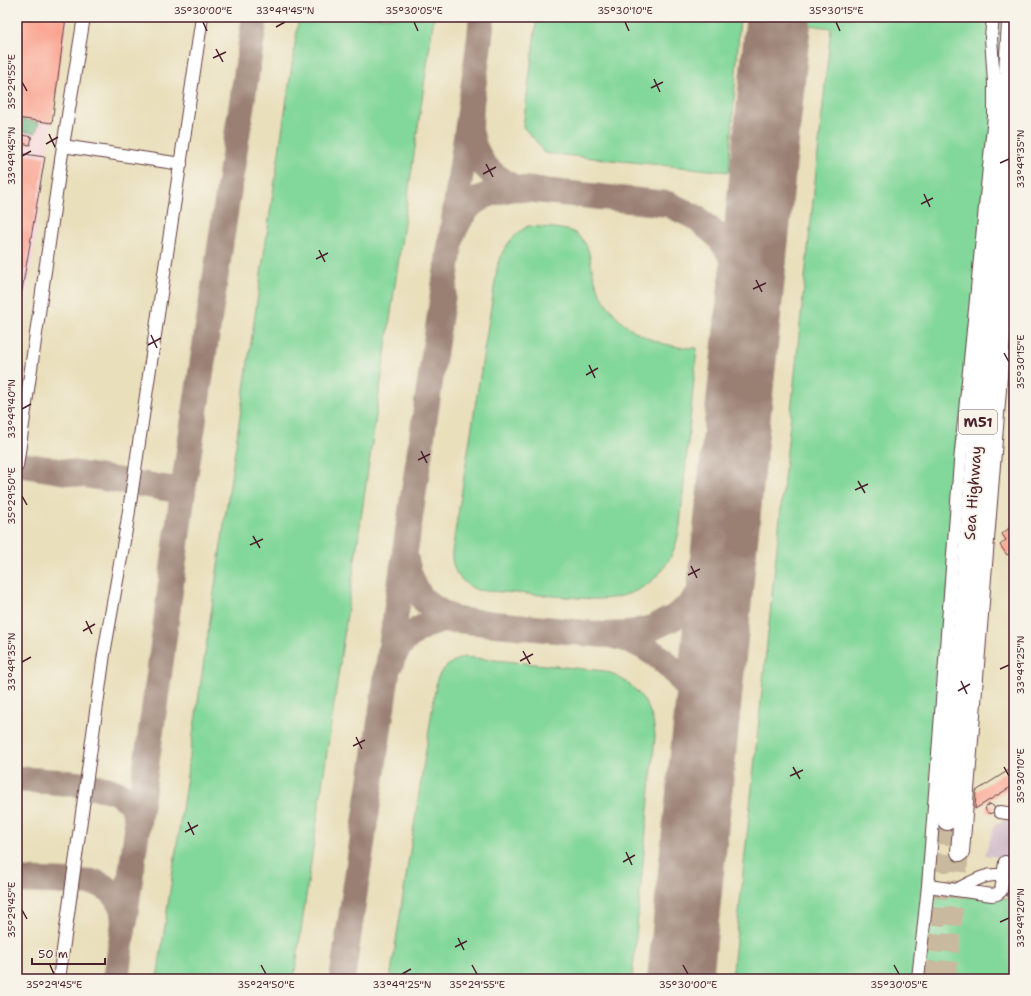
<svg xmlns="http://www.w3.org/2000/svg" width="1031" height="996" viewBox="0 0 1031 996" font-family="'Shantell Sans',sans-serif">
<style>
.built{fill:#f6cfd8}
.industrial{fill:#d1bdca}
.green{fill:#82d79a;stroke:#667b62}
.forest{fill:#69b882;stroke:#5a6c56}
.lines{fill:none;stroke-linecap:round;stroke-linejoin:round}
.taxiway{stroke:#9a7f73;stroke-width:26}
.runway{stroke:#9a7f73;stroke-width:66}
.building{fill:#fba28e}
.highway-tunnel{stroke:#c9b99e;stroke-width:18;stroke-dasharray:18 9;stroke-linecap:butt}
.minor-casing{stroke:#623c41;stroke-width:14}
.highway-casing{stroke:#623c41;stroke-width:20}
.minor{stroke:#fff;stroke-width:12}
.highway{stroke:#fff;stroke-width:18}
.ticks{fill:none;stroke:#4a1f2b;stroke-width:1.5}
.labels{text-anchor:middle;stroke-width:3.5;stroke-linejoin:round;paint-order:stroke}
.shield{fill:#f7f3e8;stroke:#7e5f64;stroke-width:1}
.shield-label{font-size:14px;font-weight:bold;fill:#4a1f2b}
.street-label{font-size:15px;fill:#4a1f2b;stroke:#f7f3e8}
.neatline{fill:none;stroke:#4a1f2b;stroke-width:1.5}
.ticks-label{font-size:10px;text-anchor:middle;fill:#4a1f2b}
</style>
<rect width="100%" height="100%" fill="#f7f3e8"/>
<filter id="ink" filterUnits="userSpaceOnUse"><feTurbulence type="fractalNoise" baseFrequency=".025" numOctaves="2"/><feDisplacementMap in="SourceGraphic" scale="8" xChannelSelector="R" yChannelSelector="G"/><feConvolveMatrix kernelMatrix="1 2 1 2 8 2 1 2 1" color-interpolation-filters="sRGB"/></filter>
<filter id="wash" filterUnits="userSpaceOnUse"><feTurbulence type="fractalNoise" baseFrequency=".012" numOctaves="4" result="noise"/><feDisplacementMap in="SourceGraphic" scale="16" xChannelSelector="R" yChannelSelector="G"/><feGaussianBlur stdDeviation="0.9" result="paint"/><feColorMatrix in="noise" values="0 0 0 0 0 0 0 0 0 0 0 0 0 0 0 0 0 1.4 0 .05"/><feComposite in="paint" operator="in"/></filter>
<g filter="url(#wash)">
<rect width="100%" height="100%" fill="#e9dfbb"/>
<!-- built -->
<path class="built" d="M17 17H68L49 136 23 331 17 368Z"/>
<!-- industrial -->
<path class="industrial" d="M1014 815V859L985 855 995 825Z"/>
<!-- green -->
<g class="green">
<path d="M299 17H434L294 979H157Z"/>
<path d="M537 17H740L729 172 544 153 536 141 523 127Z"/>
<path d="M749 17H1014L1003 116 935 888 1014 900V979H732L831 28Z"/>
<path d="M528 226C538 227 566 228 573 232 592 243 589 260 594 277 607 323 652 349 697 348L680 525C674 573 640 601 592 599L477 590C461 583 451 571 452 552L498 263C504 246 513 235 528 226Z"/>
<path d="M464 657 605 671C635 682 654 705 655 737L632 979H390L437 679C443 667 452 661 464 657Z"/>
</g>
<!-- forest -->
<path class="forest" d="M17 119 39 122 36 133 17 131Z"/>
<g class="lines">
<!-- taxiway -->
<g class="taxiway">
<path d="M482 17 480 36 471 104 470 130 474 146 483 164 493 174 514 188 668 204 695 217 718 236 735 261 750 302"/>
<path d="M454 231C457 225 460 218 465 212 477 195 496 192 514 188"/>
<path d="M17 464 183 491"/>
<path d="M406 560C414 596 424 605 456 620L604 635 627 634 652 628 673 618 689 606 700 593 718 565 727 517"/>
<path d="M613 636C643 641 672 663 687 689 697 705 702 726 704 745"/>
<path d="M391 663C397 642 419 625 440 621 445 620 451 620 456 620"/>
<path d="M17 779C40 781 108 783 124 797 134 804 137 815 137 827"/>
<path d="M17 880 97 883C116 891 122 901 125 921"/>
<path d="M116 979 161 660 183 491 255 17"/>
<path d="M342 979 471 104"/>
</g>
<!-- runway -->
<path class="runway" d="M680 979 778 23"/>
</g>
<g id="blocks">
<!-- building -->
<g class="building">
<path d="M17 17H66L52 123 17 118Z"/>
<path d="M17 134 32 137 30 145 17 142Z"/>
<path d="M17 153 45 157 18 313H17Z"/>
<path d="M1014 524V550L1007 555 1000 545 1006 540 1002 534Z"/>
<path d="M1014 754V785L975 809 976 791 1009 770Z"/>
<circle cx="990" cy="809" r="4.5"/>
<path d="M1008 864H1014V896H1007Z"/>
</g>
</g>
</g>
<g filter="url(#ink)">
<use href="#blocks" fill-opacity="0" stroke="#623c41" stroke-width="1"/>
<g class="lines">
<!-- highway-tunnel -->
<g class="highway-tunnel">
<path d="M931 979 947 821"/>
<path d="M947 979 960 852"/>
</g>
<!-- minor casing -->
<g class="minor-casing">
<g id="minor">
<path d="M63 146 181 164"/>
<path d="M17 466 63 146 84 17"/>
<path d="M1000 812 1014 814"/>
<path d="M928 886 992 895 997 894 1001 891 1005 862"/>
<path d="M956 890C972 882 986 872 1003 876"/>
<path d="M59 979 104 654 127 524 202 17"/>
<path d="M918 979 928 886 960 462 994 116V82L991 37 993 17"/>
</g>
</g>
<!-- highway casing -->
<g class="highway-casing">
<g id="highway">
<path d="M947 821 991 255 1008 73 1011 22"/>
<path d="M960 852 1014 177"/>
</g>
</g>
<!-- minor -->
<use href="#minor" class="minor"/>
<!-- highway -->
<use href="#highway" class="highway"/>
</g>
</g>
<!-- ticks -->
<path class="ticks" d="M203 22 207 31M414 22 418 31M625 22 629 31M836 22 840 31M276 27 285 22M216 49 223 62M213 58 226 52M654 79 660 92M22 82 27 91M651 88 663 82M49 134 55 147M46 144 58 137M22 156 31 151M1000 163 1009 159M486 164 493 177M483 174 496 167M924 194 930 207M921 204 933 198M319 250 325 262M316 259 328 253M756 280 762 292M753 289 766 283M151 335 157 348M148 345 161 338M1004 353 1009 362M589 365 595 378M586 375 598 368M22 409 31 404M421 451 427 463M418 460 430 454M858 481 865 493M855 490 868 484M22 496 27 505M253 536 260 548M250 545 263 539M691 566 697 578M688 575 700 569M86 621 92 634M83 631 95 624M523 651 530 664M520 661 533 654M22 662 31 657M1000 669 1009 665M961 681 967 694M958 691 970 684M356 737 362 749M353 746 365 740M793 767 800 779M1004 767 1009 776M790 776 803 770M188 822 194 835M185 832 198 825M626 852 632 865M623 862 635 855M22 910 27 919M1000 922 1009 918M458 938 464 950M455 947 467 941M50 965 54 974M261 965 266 974M472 965 477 974M683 965 688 974M894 965 899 974M402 974 411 969"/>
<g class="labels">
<!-- shield labels -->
<rect class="shield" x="959" y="410" width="38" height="24" rx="3"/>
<g class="shield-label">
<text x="978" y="427">M51</text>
</g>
<!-- street labels -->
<g class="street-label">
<text transform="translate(973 493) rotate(-86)" y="5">Sea Highway</text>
</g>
</g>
<!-- margin -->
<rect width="1031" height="996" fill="none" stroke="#f7f3e8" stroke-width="44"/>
<!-- scale -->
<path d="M32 958v6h73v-6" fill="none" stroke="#4a1f2b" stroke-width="2"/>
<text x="38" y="958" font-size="12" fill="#4a1f2b" stroke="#f7f3e8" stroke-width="3" paint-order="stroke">50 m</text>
<rect x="22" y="22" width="987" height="952" class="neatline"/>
<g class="ticks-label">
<text x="203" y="14">35°30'00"E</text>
<text x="285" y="14">33°49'45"N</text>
<text x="414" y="14">35°30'05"E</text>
<text x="625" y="14">35°30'10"E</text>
<text x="836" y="14">35°30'15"E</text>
<text transform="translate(11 82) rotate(-90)" y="4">35°29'55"E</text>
<text transform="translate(11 156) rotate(-90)" y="4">33°49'45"N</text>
<text transform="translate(1020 159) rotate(-90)" y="4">33°49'35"N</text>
<text transform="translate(1020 362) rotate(-90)" y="4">35°30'15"E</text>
<text transform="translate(11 409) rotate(-90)" y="4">33°49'40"N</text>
<text transform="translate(11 496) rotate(-90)" y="4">35°29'50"E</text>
<text transform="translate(11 662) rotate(-90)" y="4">33°49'35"N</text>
<text transform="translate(1020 665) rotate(-90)" y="4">33°49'25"N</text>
<text transform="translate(1020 776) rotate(-90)" y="4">35°30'10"E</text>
<text transform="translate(11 910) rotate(-90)" y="4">35°29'45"E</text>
<text transform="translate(1020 918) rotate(-90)" y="4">33°49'20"N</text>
<text x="54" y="988">35°29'45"E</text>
<text x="266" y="988">35°29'50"E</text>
<text x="402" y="988">33°49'25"N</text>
<text x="477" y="988">35°29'55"E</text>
<text x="688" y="988">35°30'00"E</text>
<text x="899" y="988">35°30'05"E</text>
</g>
</svg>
